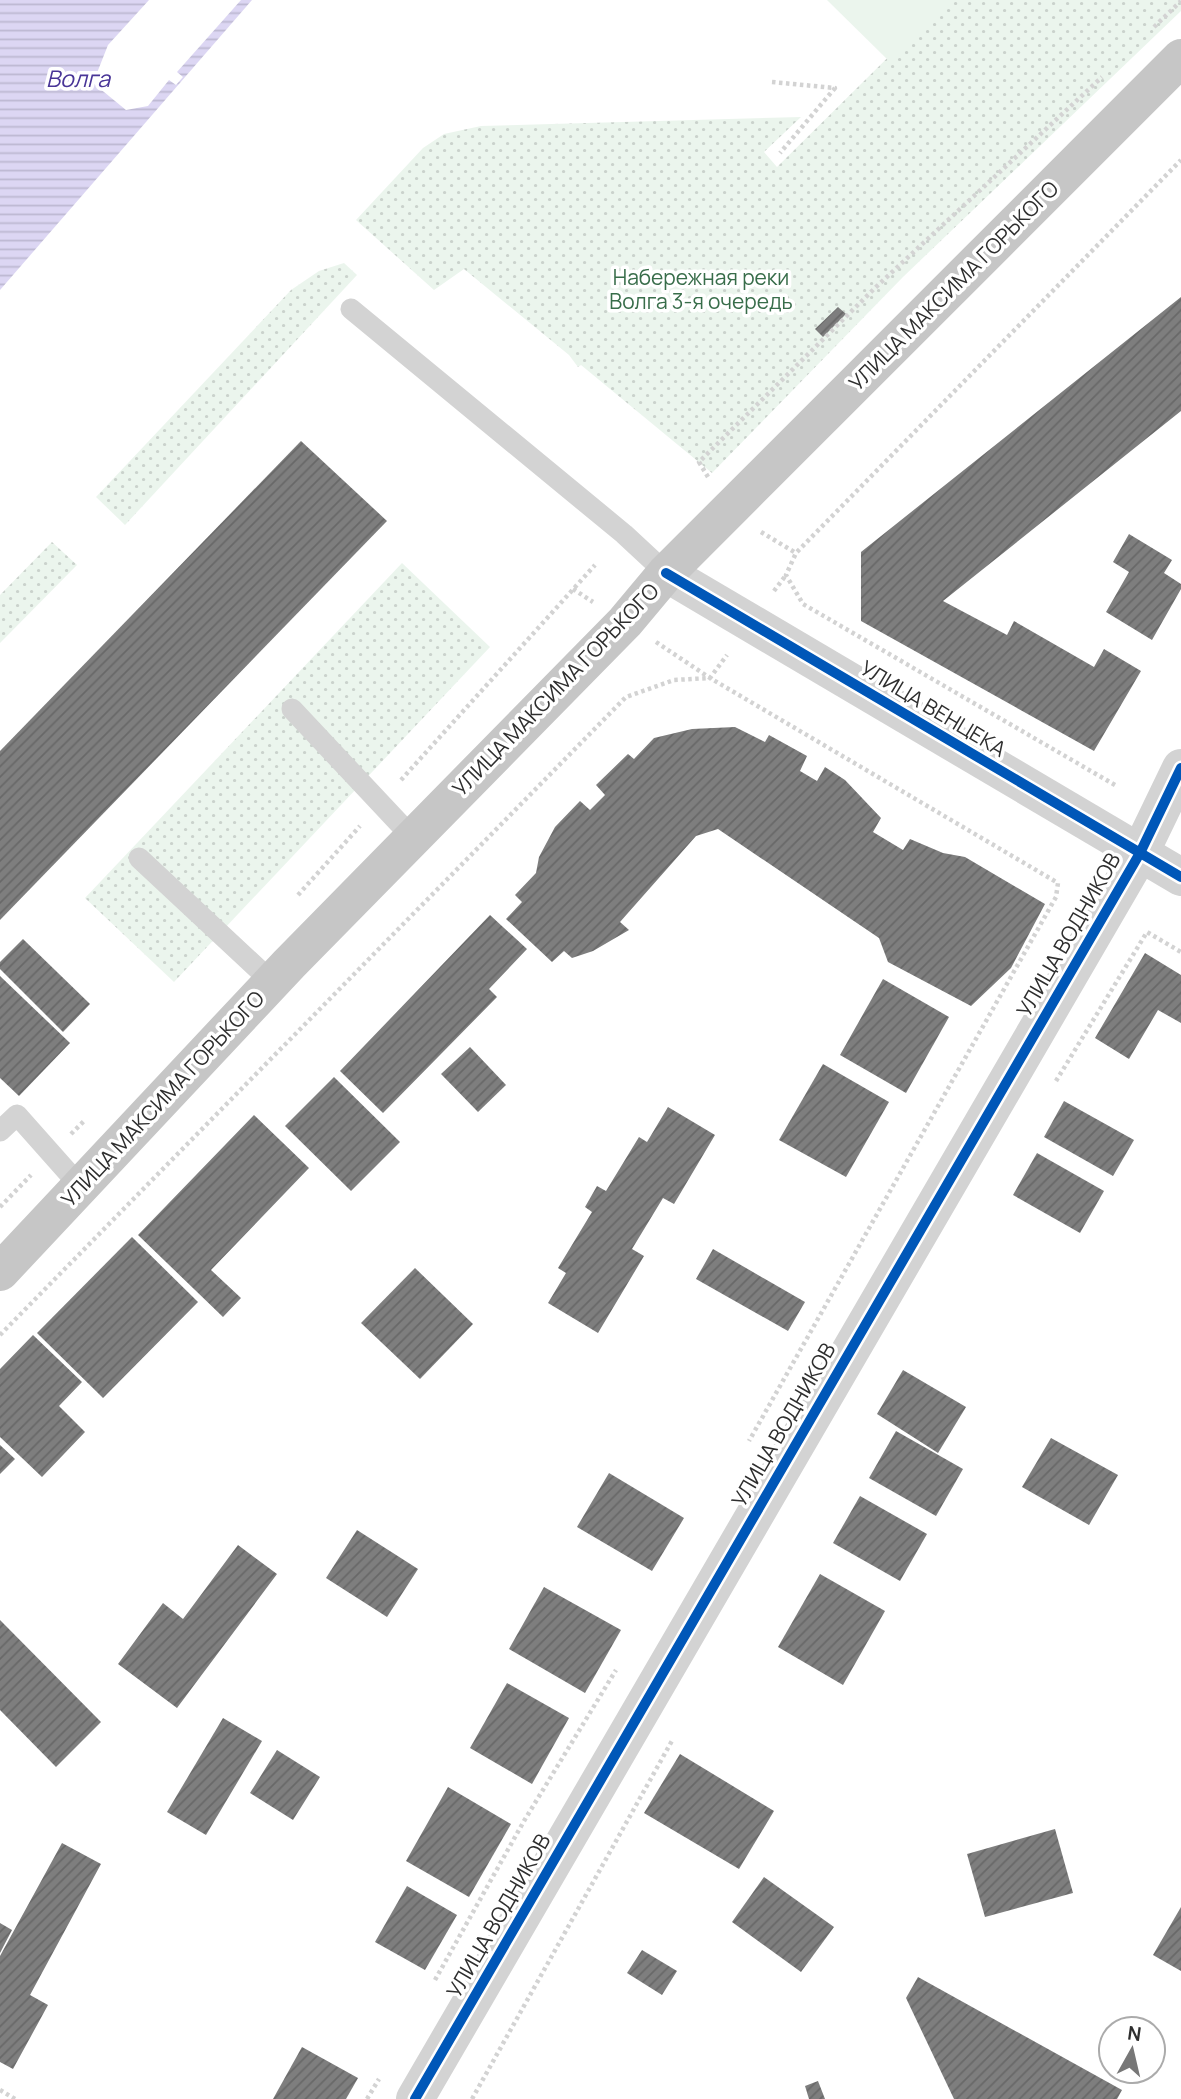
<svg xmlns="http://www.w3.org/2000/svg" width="1181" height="2099" viewBox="0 0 1181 2099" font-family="Manrope,sans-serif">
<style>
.green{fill:url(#green-dots)}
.pitch{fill:#ebf5ed}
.water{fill:url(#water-rules)}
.pier{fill:#fff}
.building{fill:url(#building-hatch)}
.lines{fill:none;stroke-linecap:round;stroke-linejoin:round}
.path{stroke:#d3d3d3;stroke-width:4.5;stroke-dasharray:3.5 3.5;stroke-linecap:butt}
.service{stroke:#d3d3d3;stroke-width:21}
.minor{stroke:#d3d3d3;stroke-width:38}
.tertiary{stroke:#d3d3d3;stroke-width:38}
.primary{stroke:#c6c6c6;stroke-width:38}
.cycleway-casing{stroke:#fff;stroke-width:15}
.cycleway{stroke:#0057b8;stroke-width:10}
.labels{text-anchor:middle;stroke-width:7;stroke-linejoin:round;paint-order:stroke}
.park-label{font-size:21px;fill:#386d4a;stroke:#fff}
.street-label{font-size:21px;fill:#2e2e2e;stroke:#fff}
.water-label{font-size:23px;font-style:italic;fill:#493597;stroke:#fff}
</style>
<defs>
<pattern id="green-dots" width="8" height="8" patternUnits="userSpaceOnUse" patternTransform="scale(1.75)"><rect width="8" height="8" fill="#ebf5ed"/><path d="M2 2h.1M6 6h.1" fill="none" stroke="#cad2cc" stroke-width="1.8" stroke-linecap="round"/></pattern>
<pattern id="water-rules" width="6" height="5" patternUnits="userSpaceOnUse" patternTransform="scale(1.75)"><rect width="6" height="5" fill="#dcd6f3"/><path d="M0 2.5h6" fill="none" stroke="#bdb8d1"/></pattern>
<pattern id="building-hatch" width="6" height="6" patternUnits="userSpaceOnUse" patternTransform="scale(1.75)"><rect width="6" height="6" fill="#7e7e7e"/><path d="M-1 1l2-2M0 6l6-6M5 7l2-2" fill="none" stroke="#686868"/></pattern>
</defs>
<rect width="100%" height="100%" fill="#fff"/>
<!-- green -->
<g class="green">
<path d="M946 0H1181V11L903 277 712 473 581 365 578 367 569 355 464 269 434 290 356 220 423 148 444 134 481 126 801 117 764 152 777 167Z"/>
<path d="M344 263 357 275 125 525 96 497 291 290 319 271Z"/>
<path d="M52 542 77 565 0 643V595Z"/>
<path d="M402 563 490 647 174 982 85 898Z"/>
</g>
<!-- pitch -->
<path class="pitch" d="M827 0H948L888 60Z"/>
<!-- water -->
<path class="water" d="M0 0H252L0 290Z"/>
<!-- pier -->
<path class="pier" d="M149 0H241L177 72 183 77 176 85 169 80 148 106 126 110 93 83 108 45Z"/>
<!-- building -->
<g class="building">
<path d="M1181 297V411L943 601 1007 635 1014 621 1094 667 1104 649 1141 671 1094 751 861 621V552Z"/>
<path d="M838 307 846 314 823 337 815 329Z"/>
<path d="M301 441 387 521 0 920V751Z"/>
<path d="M1129 534 1172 560 1164 573 1181 584V589L1152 640 1106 612 1129 572 1113 562Z"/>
<path d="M735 727 765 742 769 735 807 756 800 771 817 781 825 767 845 780 881 818 873 832 903 850 910 839 943 853 965 857 1045 904 1011 968 971 1006 888 962 879 938 718 829 696 836 620 922 629 930 593 951 572 958 564 951 552 962 506 919 522 902 515 895 536 873 539 857 555 827 580 801 590 810 605 795 596 785 628 754 634 759 654 738 692 729Z"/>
<path d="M490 915 527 949 489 989 497 997 383 1113 340 1071Z"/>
<path d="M23 939 90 1004 63 1032 0 969V962Z"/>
<path d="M1145 953 1181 975V1023L1158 1010 1129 1059 1095 1038Z"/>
<path d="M0 976 70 1043 19 1096 0 1078Z"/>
<path d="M883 979 949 1017 906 1093 840 1055Z"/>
<path d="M470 1047 506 1085 478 1112 441 1074Z"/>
<path d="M823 1064 889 1102 846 1177 779 1140Z"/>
<path d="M334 1077 400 1142 351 1191 285 1126Z"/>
<path d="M1064 1101 1134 1140 1113 1176 1044 1137Z"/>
<path d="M668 1107 715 1135 674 1204 663 1198 632 1249 644 1256 598 1333 548 1303 566 1273 558 1268 592 1212 585 1207 597 1186 606 1191 639 1137 647 1142Z"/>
<path d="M254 1115 309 1168 211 1270 241 1298 223 1317 138 1235Z"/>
<path d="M1037 1153 1104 1191 1080 1233 1013 1195Z"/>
<path d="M132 1237 198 1302 103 1398 37 1333Z"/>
<path d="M713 1249 805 1302 788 1331 696 1279Z"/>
<path d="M415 1268 473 1324 420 1379 361 1323Z"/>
<path d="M33 1335 82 1382 59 1406 85 1432 42 1477 0 1437V1369Z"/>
<path d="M903 1370 966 1407 938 1453 877 1414Z"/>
<path d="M896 1431 963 1469 936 1516 869 1478Z"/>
<path d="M1051 1438 1118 1475 1089 1525 1022 1487Z"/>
<path d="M0 1445 15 1459 0 1474Z"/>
<path d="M609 1473 684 1518 652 1571 577 1527Z"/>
<path d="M860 1496 927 1534 900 1581 833 1543Z"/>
<path d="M357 1530 418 1569 387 1617 326 1578Z"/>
<path d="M238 1545 277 1574 177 1708 118 1664 163 1603 183 1619Z"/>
<path d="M820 1574 885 1611 843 1685 778 1647Z"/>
<path d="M544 1587 621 1630 585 1693 509 1649Z"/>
<path d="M0 1620 101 1722 56 1767 0 1710Z"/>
<path d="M507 1683 569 1718 532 1784 470 1748Z"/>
<path d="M223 1718 262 1741 206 1835 167 1812Z"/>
<path d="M277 1750 320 1777 293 1820 250 1793Z"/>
<path d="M680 1754 774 1811 739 1869 644 1813Z"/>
<path d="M448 1787 511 1824 469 1897 406 1861Z"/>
<path d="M1055 1829 1073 1893 985 1917 967 1854Z"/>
<path d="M62 1843 101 1864 30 1995 48 2005 13 2069 0 2062V1956Z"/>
<path d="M764 1877 834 1927 801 1972 732 1922Z"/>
<path d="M407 1886 457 1915 425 1970 375 1942Z"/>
<path d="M1181 1907V1971L1153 1955Z"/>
<path d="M0 1923 12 1930 0 1953Z"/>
<path d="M642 1950 677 1971 662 1995 627 1973Z"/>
<path d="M918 1977 1122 2090 1117 2099H954L906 1998Z"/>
<path d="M302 2047 358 2078 346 2099H273Z"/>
<path d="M818 2081 825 2099H809L805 2086Z"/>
</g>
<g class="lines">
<!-- path -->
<g class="path">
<path d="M1154 27 1181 1"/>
<path d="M772 82 835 88 780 153"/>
<path d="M708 477 699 462 876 287 1102 77"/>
<path d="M761 532 796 553"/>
<path d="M573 589 593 602"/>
<path d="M774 591 786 575"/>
<path d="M656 642 710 678 1058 883 1056 897 749 1441"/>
<path d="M401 780 595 565"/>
<path d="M1115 785 803 604 786 575 796 553 1181 160"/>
<path d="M298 895 360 826"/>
<path d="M1056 1081 1147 932 1181 952"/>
<path d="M71 1134 85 1120"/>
<path d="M0 1207 31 1175"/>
<path d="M0 1335 626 697 674 680 710 678 727 655"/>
<path d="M435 1980 524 1821 616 1670"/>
<path d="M0 2090 15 2099"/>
<path d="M367 2099 379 2079"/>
<path d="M472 2099 673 1739"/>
</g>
<!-- service -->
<g class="service">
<path d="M351 309 624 534 666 573"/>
<path d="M292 709 413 838"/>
<path d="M139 858 272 982"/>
<path d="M0 1131 17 1115 80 1186"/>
</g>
<!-- minor -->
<path class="minor" d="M1140 853 1181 768"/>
<!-- tertiary -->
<g class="tertiary">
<path d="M666 573 1181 877"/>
<path d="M415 2099 1140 853"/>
</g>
<!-- primary -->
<path class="primary" d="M0 1272 289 964 625 622 666 573 1181 58"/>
<!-- cycleway casing -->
<g class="cycleway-casing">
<g id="cycleway">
<path d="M666 573 1181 877"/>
<path d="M415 2099 1140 853 1181 768"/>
</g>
</g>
<!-- cycleway -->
<use href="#cycleway" class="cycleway"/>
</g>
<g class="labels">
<!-- park labels -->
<g class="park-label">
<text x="701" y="285">Набережная реки<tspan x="701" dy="24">Волга 3-я очередь</tspan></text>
</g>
<!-- street labels -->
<g class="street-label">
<text transform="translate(954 286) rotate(-45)" y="7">УЛИЦА МАКСИМА ГОРЬКОГО</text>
<text transform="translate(556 690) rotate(-46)" y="7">УЛИЦА МАКСИМА ГОРЬКОГО</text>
<text transform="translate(933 709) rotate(31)" y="7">УЛИЦА ВЕНЦЕКА</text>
<text transform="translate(1069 935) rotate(-60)" y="7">УЛИЦА ВОДНИКОВ</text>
<text transform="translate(163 1099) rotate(-47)" y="7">УЛИЦА МАКСИМА ГОРЬКОГО</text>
<text transform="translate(784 1425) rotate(-60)" y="7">УЛИЦА ВОДНИКОВ</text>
<text transform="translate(499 1916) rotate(-60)" y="7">УЛИЦА ВОДНИКОВ</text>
</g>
<!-- water labels -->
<g class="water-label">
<text x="78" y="87">Волга</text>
</g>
</g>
<!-- north arrow -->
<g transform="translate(1132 2050) rotate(8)"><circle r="33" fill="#ffffff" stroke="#ababab" stroke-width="2"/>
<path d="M0-5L12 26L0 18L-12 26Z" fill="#777777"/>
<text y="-10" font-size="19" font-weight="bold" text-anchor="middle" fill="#2e2e2e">N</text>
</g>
</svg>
